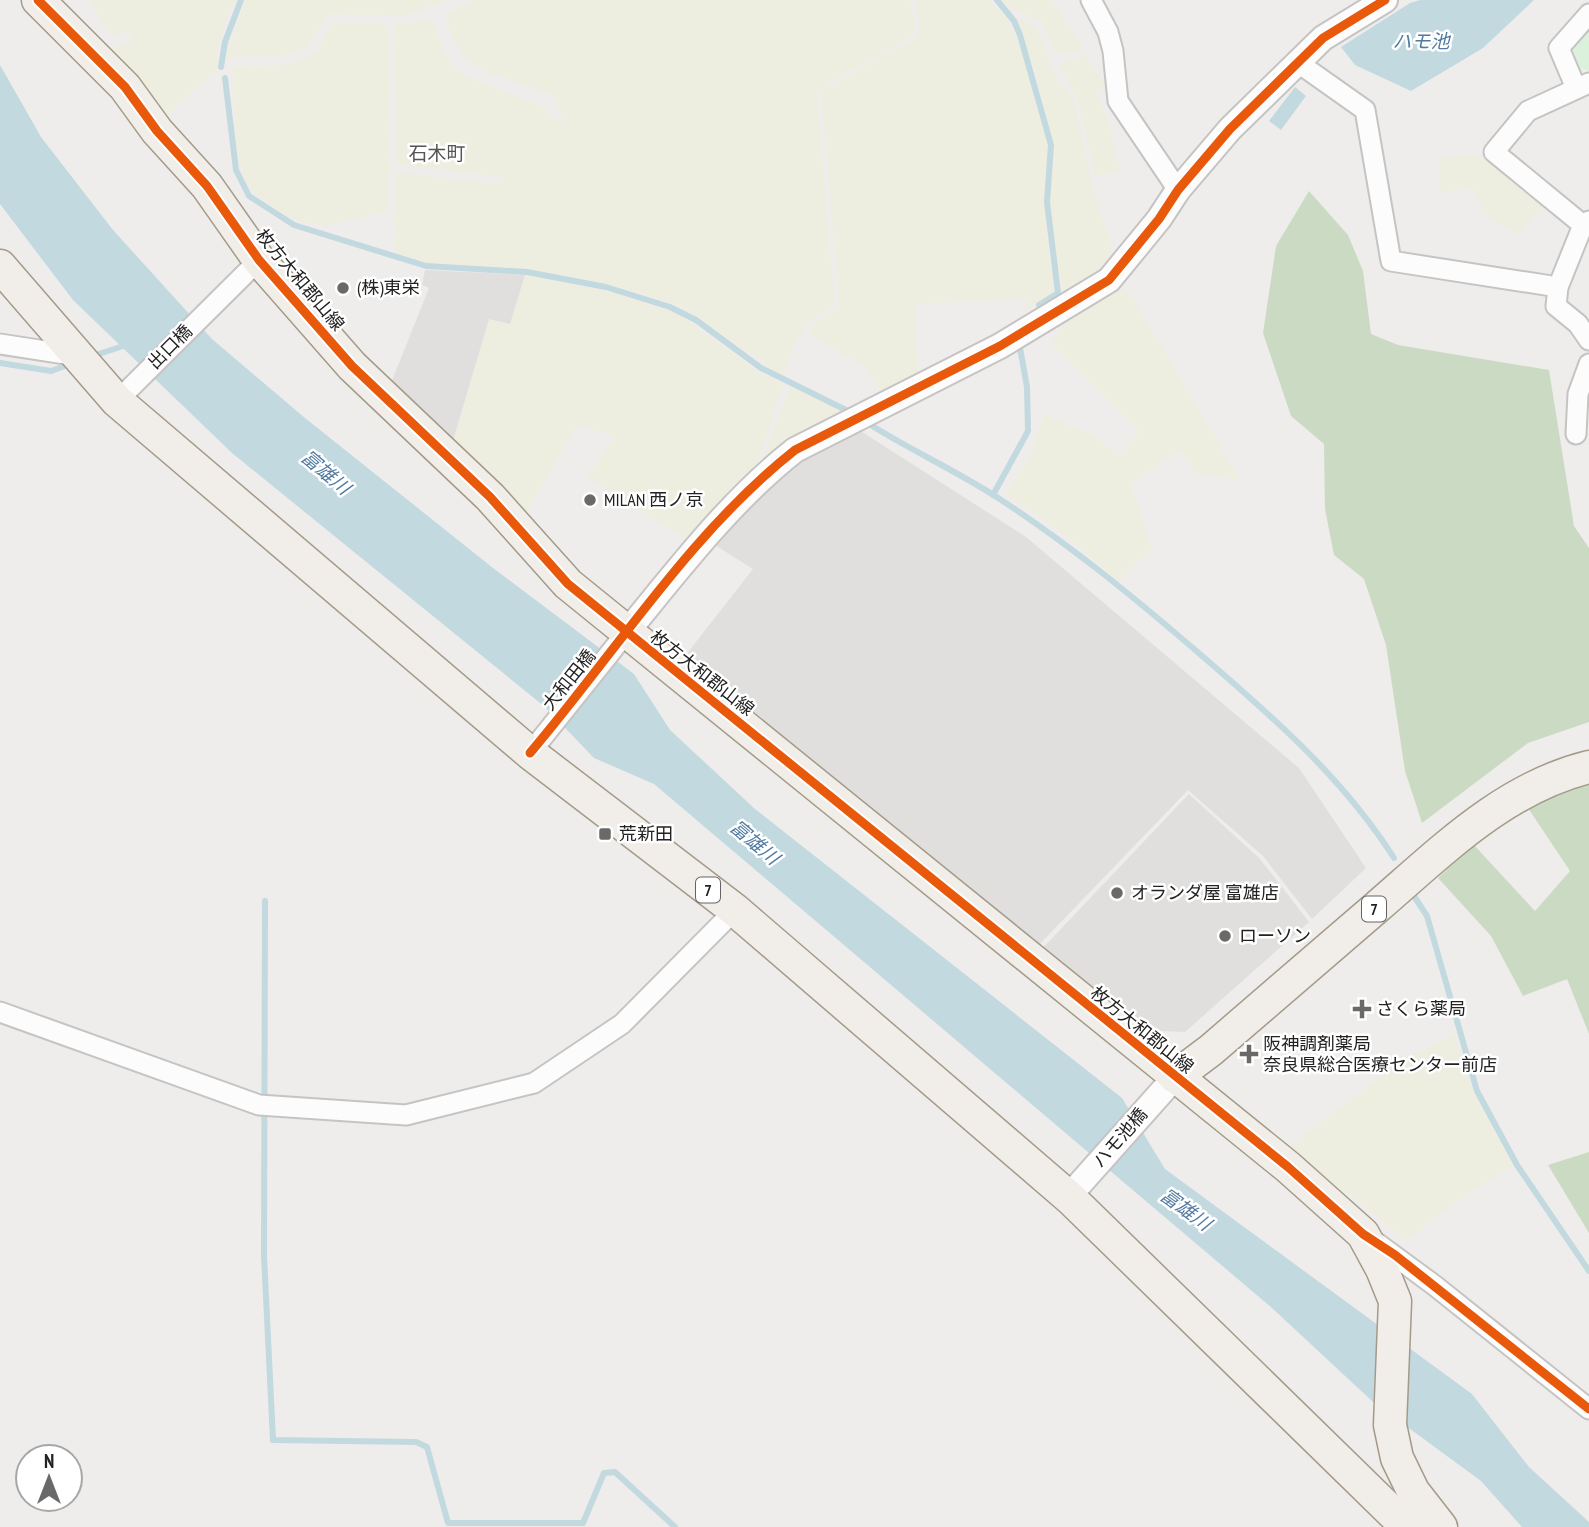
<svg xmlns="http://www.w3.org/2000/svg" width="1589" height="1527" viewBox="0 0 1589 1527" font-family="'PT Sans Narrow','Noto Sans JP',sans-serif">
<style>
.farmland{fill:#edede0}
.forest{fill:#cbdbc3}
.park{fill:#dcf1dc}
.parking{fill:#e0dfde}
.water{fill:#c2d9df}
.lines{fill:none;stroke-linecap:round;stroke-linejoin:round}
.stream{stroke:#c2d9df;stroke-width:6}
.minor-casing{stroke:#c5c4c3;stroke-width:23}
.tertiary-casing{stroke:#c5c4c3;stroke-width:28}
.primary-casing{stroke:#a49a89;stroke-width:35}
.minor{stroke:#fdfcfc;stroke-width:19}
.tertiary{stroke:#fdfcfc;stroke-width:24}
.primary{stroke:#f1ede8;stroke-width:32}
.cycleway-casing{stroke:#fff;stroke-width:13}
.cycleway{stroke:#e8590c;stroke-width:9}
.poi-dot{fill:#6a6968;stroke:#fff;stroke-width:2.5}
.labels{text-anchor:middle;stroke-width:5;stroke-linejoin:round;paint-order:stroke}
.shield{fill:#fff;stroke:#646464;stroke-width:2}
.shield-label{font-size:16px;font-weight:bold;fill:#222}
.street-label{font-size:18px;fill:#222;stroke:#fff}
.poi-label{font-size:18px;fill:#222;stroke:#fff;text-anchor:start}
.water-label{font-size:19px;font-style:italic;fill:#537aa1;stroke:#fff}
.neighbourhood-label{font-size:19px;fill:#555;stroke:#fff}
</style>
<rect width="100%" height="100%" fill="#efedeb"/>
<!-- farmland -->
<g class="farmland">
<path d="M89 0H236L227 17 217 53V70L163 118 109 52 132 39 128 31 112 37Z"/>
<path d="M245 0H448L404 16 328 14 307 47 295 52 281 56H233L224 62Z"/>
<path d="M473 0H910L915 30 909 38 883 55 847 72 825 85 817 95 835 304 808 323 795 344 784 377 682 306 609 284 524 268 428 263 394 252 395 172 495 184 503 177 396 164 394 24 415 23 432 18 443 49 456 69 474 80 547 108 550 118 565 121 550 94 484 71 464 57 453 40 446 14Z"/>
<path d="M915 0H990L1006 18 1016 38 1028 65 1035 104 1048 140 1049 158 1044 194 1048 248 1056 290 1024 311 1027 299 915 304 918 376 880 391 867 368 809 334 812 325 839 304 821 95 826 88 848 75 912 41 920 27Z"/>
<path d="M999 0H1051L1083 48 1074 54 1054 52 1042 21 1009 8Z"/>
<path d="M1013 16 1036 26 1058 80 1074 100 1090 176 1114 256 1065 297 1051 241 1048 203 1053 162 1052 137 1034 68Z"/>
<path d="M331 23 383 24 389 30 390 169 387 211 326 226 294 220 255 195 244 177 236 149 233 67 293 64 318 50Z"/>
<path d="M1085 54 1106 86 1097 95 1108 120 1120 172 1095 175 1077 98 1059 64Z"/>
<path d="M1480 155 1544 205 1518 235 1492 220 1482 208 1473 189 1439 192V158Z"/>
<path d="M525 275 616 293 678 314 757 371 783 384 753 476 692 543 587 477 615 436 577 425 526 513 452 444 489 319 510 324Z"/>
<path d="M1116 288 1130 293 1240 480 1195 474 1180 450 1142 475 1132 486 1152 549 1118 581 1064 534 1005 494 1031 454 1044 415 1094 435 1119 456 1139 432 1051 343 1068 318Z"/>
<path d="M790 387 847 412 766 464 764 458 768 444Z"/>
<path d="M1454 1035 1474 1093 1513 1166 1466 1195 1406 1240 1288 1147 1408 1056Z"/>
</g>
<!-- forest -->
<g class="forest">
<path d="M1309 191 1348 235 1363 271 1371 334 1398 345 1549 370 1574 526 1589 548V722L1528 743 1422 823 1405 771 1386 645 1364 579 1334 555 1325 509 1324 444 1291 416 1263 333 1276 246Z"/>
<path d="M1589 782V1034L1567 979 1523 996 1491 936 1438 878 1473 844 1535 911 1570 871 1528 808 1560 789Z"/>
<path d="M1589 1152V1233L1548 1165Z"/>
</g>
<!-- park -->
<path class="park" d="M1589 24V71L1577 67 1571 50Z"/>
<!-- parking -->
<g class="parking">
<path d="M425 270 525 275 510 324 489 319 452 444 391 383 429 288 422 285Z"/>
<path d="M856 428 1026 537 1299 768 1366 868 1312 919 1263 856 1188 790 1036 948 685 656 753 569 715 545 785 472Z"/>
<path d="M1189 794 1260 859 1309 922 1185 1032 1135 1030 1039 952Z"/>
</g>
<!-- water -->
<g class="water">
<path d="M1420 0H1534L1483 48 1411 91 1355 65 1341 47 1410 3Z"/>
<path d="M0 65 41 137 113 230 212 339 305 418 493 568 634 674 670 730 755 809 1122 1098 1165 1169 1472 1394 1529 1467 1589 1522V1527H1522L1481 1481 1372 1401 1272 1308 654 784 594 758 545 707 232 453 73 300 0 204Z"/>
<path d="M1295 87 1306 96 1281 130 1269 121Z"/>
</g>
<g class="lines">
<!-- stream -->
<g class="stream">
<path d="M997 0 1014 21 1020 35 1051 145 1047 202 1058 293 1039 305"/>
<path d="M221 67 225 42 241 0"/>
<path d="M225 78 236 170 249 196 294 225 426 266 527 272 606 287 670 307 696 320 761 368 854 414"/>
<path d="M90 357 126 345"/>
<path d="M0 363 51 371 73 363"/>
<path d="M866 422C908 449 953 469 995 496 1068 543 1135 598 1201 655 1273 717 1343 778 1394 858"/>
<path d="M993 495 1028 431 1027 387 1020 348"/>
<path d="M1412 893 1427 916 1477 1091 1517 1165 1589 1271"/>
<path d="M265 901 264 1256 273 1440 416 1442 427 1447 448 1523H583L604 1473 615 1472 675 1527"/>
</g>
<!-- minor casing -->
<g class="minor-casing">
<g id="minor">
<path d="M1091 0 1108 32 1113 51 1118 101 1178 190"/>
<path d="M1297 62 1365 110 1391 261 1558 287 1583 225"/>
<path d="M1589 83 1528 111 1494 152 1583 225 1589 221"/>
<path d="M1576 88 1559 48 1589 14"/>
<path d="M1558 287 1556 306 1578 324 1589 340"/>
<path d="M0 344 78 356"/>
<path d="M117 401 259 260"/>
<path d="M1576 434 1578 394 1589 364"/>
<path d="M530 753 626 633"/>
<path d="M0 1012 259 1105 406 1115 534 1083 622 1024 735 910"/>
<path d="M1370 1238 1434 1285 1589 1409"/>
</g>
</g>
<!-- tertiary casing -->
<g class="tertiary-casing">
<g id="tertiary">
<path d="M626 633C678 570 730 501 795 450L1000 346 1109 280 1159 219 1178 190 1230 129 1323 38 1385 0"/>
<path d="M1071 1199 1078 1186 1175 1077"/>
</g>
</g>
<!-- primary casing -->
<g class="primary-casing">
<g id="primary">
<path d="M38 0 125 87 157 131 207 186 259 260 352 366 490 497 568 584 1288 1167 1363 1234 1382 1269 1395 1301 1390 1425 1397 1458 1413 1491 1441 1527"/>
<path d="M0 266 117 401 530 753 735 910 1071 1199 1407 1527"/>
<path d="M1175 1077 1211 1050C1266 1003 1321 955 1377 907 1442 851 1504 788 1589 767"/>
</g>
</g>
<!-- minor -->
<use href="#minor" class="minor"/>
<!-- tertiary -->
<use href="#tertiary" class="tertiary"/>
<!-- primary -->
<use href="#primary" class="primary"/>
<!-- cycleway casing -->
<g class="cycleway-casing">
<g id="cycleway">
<path d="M38 0 125 87 157 131 207 186 259 260 352 366 490 497 568 584 1288 1167 1363 1234 1395 1255 1589 1409"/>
<path d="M530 753C616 652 690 533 795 450L1000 346 1109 280 1159 219 1178 190 1230 129 1323 38 1385 0"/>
</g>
</g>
<!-- cycleway -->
<use href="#cycleway" class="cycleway"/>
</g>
<!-- markers -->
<g class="poi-dot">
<circle cx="343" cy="288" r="7"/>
<circle cx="590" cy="500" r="7"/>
<rect x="598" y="827" width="14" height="14" rx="3.5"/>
<circle cx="1117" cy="893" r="7"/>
<circle cx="1225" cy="936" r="7"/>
<path d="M1358.5 998.5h7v7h7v7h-7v7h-7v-7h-7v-7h7z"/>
<path d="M1245.5 1043.5h7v7h7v7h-7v7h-7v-7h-7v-7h7z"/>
</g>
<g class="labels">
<!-- shield labels -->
<g class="shield">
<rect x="696" y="877.5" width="24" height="25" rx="5"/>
<rect x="1362" y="896.5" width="24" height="25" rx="5"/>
</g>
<g class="shield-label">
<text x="708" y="896">7</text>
<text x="1374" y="915">7</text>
</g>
<!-- street labels -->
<g class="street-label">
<text transform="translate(300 280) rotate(50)" y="6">枚方大和郡山線</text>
<text transform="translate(170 347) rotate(-45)" y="6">出口橋</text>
<text transform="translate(702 673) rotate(38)" y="6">枚方大和郡山線</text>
<text transform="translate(569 680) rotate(-51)" y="6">大和田橋</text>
<text transform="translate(1142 1030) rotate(39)" y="6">枚方大和郡山線</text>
<text transform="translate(1120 1138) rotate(-49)" y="6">ハモ池橋</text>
</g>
<!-- poi labels -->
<g class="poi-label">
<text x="357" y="294">(株)東栄</text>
<text x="604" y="506">MILAN 西ノ京</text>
<text x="619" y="840">荒新田</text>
<text x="1131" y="899">オランダ屋 富雄店</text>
<text x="1239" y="942">ローソン</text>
<text x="1376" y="1015">さくら薬局</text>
<text x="1263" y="1050">阪神調剤薬局<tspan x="1263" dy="21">奈良県総合医療センター前店</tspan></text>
</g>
<!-- water labels -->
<g class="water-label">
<text x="1421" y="48">ハモ池</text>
<text transform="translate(326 472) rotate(40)" y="7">富雄川</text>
<text transform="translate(755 842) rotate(40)" y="7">富雄川</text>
<text transform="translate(1186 1209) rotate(36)" y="7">富雄川</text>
</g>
<!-- neighbourhood labels -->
<g class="neighbourhood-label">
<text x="437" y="160">石木町</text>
</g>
</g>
<!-- north arrow -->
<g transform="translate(49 1478)"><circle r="33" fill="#ffffff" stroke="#a7a7a7" stroke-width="2"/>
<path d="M0-5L12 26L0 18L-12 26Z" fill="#6a6968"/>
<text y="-10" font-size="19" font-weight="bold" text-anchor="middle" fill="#222222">N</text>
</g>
</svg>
